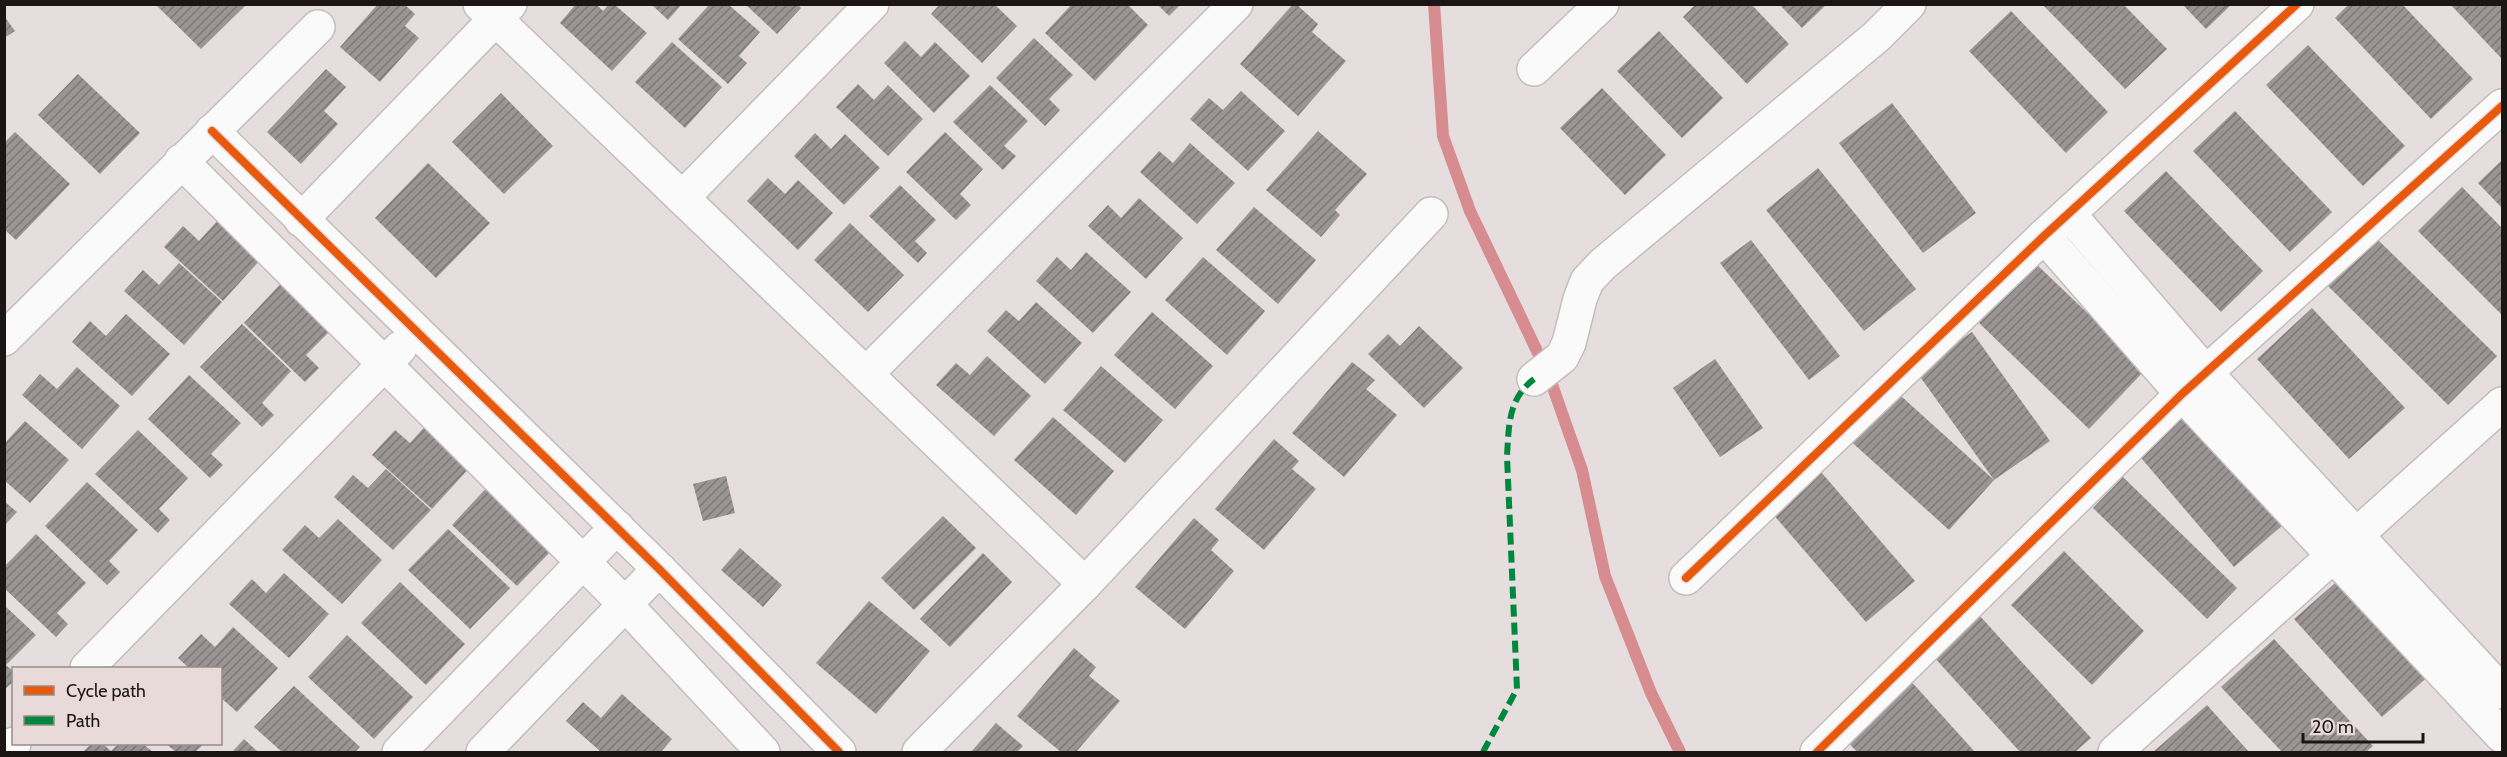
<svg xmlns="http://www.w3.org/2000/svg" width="2507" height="757" viewBox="0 0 2507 757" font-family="Cabin,sans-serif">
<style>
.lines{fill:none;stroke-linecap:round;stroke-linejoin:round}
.stream{stroke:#d78d90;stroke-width:12}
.building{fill:url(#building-hatch)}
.street-casing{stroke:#c3bdbd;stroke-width:36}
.street{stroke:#fbfafa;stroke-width:33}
.quiet{stroke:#00873e;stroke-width:6;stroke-dasharray:12 6;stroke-linecap:butt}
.cycleway-casing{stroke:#e9dada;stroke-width:11}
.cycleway{stroke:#e8590c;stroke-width:8}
</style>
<defs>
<pattern id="building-hatch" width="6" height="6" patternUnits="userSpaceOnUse" patternTransform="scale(1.5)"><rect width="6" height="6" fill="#9a9494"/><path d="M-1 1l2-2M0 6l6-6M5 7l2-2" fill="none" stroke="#7d7878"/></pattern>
</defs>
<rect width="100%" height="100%" fill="#e6dede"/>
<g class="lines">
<!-- stream -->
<path class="stream" d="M1434 4 1443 136 1470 211 1549 376 1582 470 1605 576 1651 693 1680 752"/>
</g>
<!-- building -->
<g class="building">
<path d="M378 4H404L415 14 405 26 419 38 380 82 340 47Z"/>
<path d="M576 4H596L603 11 609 4H614L647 33 612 71 560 23Z"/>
<path d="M651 4H682L668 20Z"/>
<path d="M745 4H797L801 8 777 34Z"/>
<path d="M940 4H966L968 7 970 4H994L1017 26 982 63 931 14Z"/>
<path d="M1072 4H1127L1148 25 1095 81 1045 33Z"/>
<path d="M1157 4H1181L1169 16Z"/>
<path d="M1293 4H1296L1318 24 1312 32 1346 61 1298 116 1240 64Z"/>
<path d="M1696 4H1751L1789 44 1747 84 1683 17Z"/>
<path d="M1779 4H1827L1802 28Z"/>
<path d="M2182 4H2232L2206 29Z"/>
<path d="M2349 4H2402L2473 79 2431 119 2335 18Z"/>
<path d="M2450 4H2502V59Z"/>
<path d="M156 5H246L201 49Z"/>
<path d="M709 5H729L760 32 739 56 747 63 728 84 678 39Z"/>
<path d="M2043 5H2124L2167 49 2125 89Z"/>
<path d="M2011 11 2108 112 2066 153 1969 51Z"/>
<path d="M4 16 15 31 4 38Z"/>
<path d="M1659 31 1723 98 1682 138 1617 71Z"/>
<path d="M1034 38 1073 75 1049 99 1060 110 1045 126 996 78Z"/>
<path d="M905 41 921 57 935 42 970 76 934 113 884 63Z"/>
<path d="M672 42 722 87 685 128 635 82Z"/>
<path d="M2308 45 2405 146 2363 186 2266 85Z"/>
<path d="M326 69 346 87 324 111 338 124 301 164 267 132Z"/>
<path d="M78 74 140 133 100 174 38 115Z"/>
<path d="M858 84 874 100 888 85 923 119 888 156 836 107Z"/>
<path d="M990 85 1028 121 1004 146 1016 156 1003 170 953 122Z"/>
<path d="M1602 88 1666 155 1625 195 1560 128Z"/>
<path d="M1241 91 1285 131 1248 171 1190 119 1209 98 1223 110Z"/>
<path d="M501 93 553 146 504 194 452 142Z"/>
<path d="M1892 103 1976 213 1923 253 1839 143Z"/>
<path d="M2235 111 2332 212 2290 252 2193 151Z"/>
<path d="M1318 131 1367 174 1335 210 1340 215 1321 237 1266 190Z"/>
<path d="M15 132 70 184 16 240 4 229V143Z"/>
<path d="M945 132 983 169 960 194 971 205 956 220 906 172Z"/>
<path d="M815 133 831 149 845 134 880 168 844 205 794 156Z"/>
<path d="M1190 143 1235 183 1197 224 1140 172 1159 151 1173 163Z"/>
<path d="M2502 160V208L2478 183Z"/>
<path d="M428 163 490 223 436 278 375 218Z"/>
<path d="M1818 168 1916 289 1864 331 1766 210Z"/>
<path d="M2166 171 2263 271 2221 312 2124 211Z"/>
<path d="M768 178 785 194 798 180 833 213 798 250 747 201Z"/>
<path d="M900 185 936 220 915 241 927 253 918 263 869 216Z"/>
<path d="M2462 187 2502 228V315L2418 231Z"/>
<path d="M1139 198 1183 238 1146 279 1088 226 1108 205 1121 218Z"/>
<path d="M1254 207 1316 260 1278 304 1216 250Z"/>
<path d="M219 219 262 258 223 301 164 247 183 226 199 241Z"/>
<path d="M850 223 904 275 868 312 814 260Z"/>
<path d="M2375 237 2497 356 2448 405 2327 285Z"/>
<path d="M1751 240 1840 356 1809 380 1720 263Z"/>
<path d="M1086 252 1131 292 1093 333 1036 281 1057 257 1071 270Z"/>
<path d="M1203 257 1265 311 1227 355 1165 300Z"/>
<path d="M2034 262 2146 369 2089 429 1977 321Z"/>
<path d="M179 263 222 302 184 345 124 291 143 270 159 285Z"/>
<path d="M285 279 334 327 306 355 319 368 305 382 244 323Z"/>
<path d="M1036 302 1082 343 1045 384 987 331 1006 310 1019 321Z"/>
<path d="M2312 308 2405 408 2349 459 2257 359Z"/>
<path d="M1152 312 1213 366 1175 409 1114 355Z"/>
<path d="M126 314 170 354 132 396 72 342 90 321 106 336Z"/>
<path d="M242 324 291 371 262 403 274 415 262 427 200 367Z"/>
<path d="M1419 326 1463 368 1424 408 1368 354 1388 334 1400 346Z"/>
<path d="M1972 332 2050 441 1994 480 1916 371Z"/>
<path d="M987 356 1031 396 994 436 936 385 956 363 970 375Z"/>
<path d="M1715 359 1763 428 1720 457 1673 388Z"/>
<path d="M1352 362 1375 380 1366 389 1397 415 1344 477 1292 433Z"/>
<path d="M1101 366 1163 420 1125 463 1063 410Z"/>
<path d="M77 367 120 406 82 449 22 395 40 374 57 389Z"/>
<path d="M189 375 241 423 211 454 223 465 210 478 148 419Z"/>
<path d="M1891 387 1994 480 1949 530 1846 437Z"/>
<path d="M2185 410 2284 524 2234 567 2136 452Z"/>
<path d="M1053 417 1114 471 1076 515 1014 460Z"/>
<path d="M25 421 69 460 30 503 4 480V444Z"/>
<path d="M428 423 472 465 432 509 372 455 395 430 410 443Z"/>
<path d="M138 430 188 478 159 509 170 520 158 533 95 474Z"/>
<path d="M1274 439 1299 461 1292 469 1316 489 1264 550 1215 509Z"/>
<path d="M386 469 431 510 393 550 334 497 353 475 368 488Z"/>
<path d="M1821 472 1915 581 1866 622 1772 513Z"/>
<path d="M726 476 735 513 703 521 693 484Z"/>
<path d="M2123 477 2237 588 2207 619 2093 508Z"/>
<path d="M87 482 138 530 109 561 120 572 107 585 45 526Z"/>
<path d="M491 483 557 545 517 586 452 525Z"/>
<path d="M4 501 17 512 4 526Z"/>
<path d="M943 516 976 548 914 610 881 578Z"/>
<path d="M1194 518 1219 540 1211 550 1234 571 1185 629 1135 587Z"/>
<path d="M338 519 382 560 342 604 282 550 305 525 319 538Z"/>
<path d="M448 529 510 588 470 629 408 570Z"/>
<path d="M36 534 86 583 57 613 68 624 56 637 4 588V567Z"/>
<path d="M740 548 782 585 763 607 721 570Z"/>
<path d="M2064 551 2144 631 2092 685 2011 605Z"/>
<path d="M983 553 1012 582 950 647 920 619Z"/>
<path d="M284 573 329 614 289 658 229 604 252 579 266 593Z"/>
<path d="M2343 576 2431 674 2382 717 2294 619Z"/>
<path d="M400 582 465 644 426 685 361 623Z"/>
<path d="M869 601 930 651 876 714 816 663Z"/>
<path d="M4 605 36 635 6 665 14 672V681L4 690Z"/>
<path d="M1979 615 2091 738 2075 752H2020L1933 656Z"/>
<path d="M233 627 278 668 237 712 220 697V668H189L178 658 201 634 215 647Z"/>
<path d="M347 635 413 697 374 739 308 677Z"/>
<path d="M2274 639 2373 746 2366 752H2282L2221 687Z"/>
<path d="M1074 648 1096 667 1089 676 1120 701 1076 752H1061L1017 716Z"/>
<path d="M1909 679 1975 752H1857L1844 738Z"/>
<path d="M294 686 360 747 355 752H282L254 727Z"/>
<path d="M622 694 672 739 661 752H601L566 721 583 702 601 718Z"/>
<path d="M2207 705 2249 752H2153Z"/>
<path d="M996 723 1023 746 1017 752H971Z"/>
<path d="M244 739 258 752H232Z"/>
<path d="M91 744H103L111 751 118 744H143L153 752H83Z"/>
<path d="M166 744H204L195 752H176Z"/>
</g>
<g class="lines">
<!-- street casing -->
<g class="street-casing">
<g id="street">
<path d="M480 4 1085 584"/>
<path d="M1534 69 1602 4"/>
<path d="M212 131 659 569 839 752"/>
<path d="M181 161 625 604 763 752"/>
<path d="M682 198 872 4"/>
<path d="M2069 214 2206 373 2502 692"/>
<path d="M301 220 510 4"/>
<path d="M2044 236 2182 394 2502 736"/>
<path d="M4 339 318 27"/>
<path d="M866 374 1236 4"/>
<path d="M1534 379 1562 357 1569 343 1580 299 1587 281 1603 264 1876 37 1909 4"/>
<path d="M1686 578 2044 236 2297 4"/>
<path d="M87 668 400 348"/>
<path d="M5 752 14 744"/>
<path d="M399 752 617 527"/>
<path d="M483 752 659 569"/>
<path d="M919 752 1085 584 1431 214"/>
<path d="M1817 752 2182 394 2502 106"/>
<path d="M2115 752 2502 404"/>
</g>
</g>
<!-- street -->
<use href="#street" class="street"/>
<!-- quiet -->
<path class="quiet" d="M1483 752 1517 689 1507 456C1509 425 1508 399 1534 379"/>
<!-- cycleway casing -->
<g class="cycleway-casing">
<g id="cycleway">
<path d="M212 131 659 569 839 752"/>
<path d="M1686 578 2044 236 2297 4"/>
<path d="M1817 752 2182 394 2502 106"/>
</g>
</g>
<!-- cycleway -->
<use href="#cycleway" class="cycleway"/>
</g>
<!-- border -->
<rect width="2507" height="757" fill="none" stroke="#1b1515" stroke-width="12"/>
<!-- legend -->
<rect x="12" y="667" width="210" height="78" fill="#e9dada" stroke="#978b8b" stroke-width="1.5"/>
<rect x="24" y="686" width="30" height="9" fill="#e8590c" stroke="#978b8b" stroke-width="1.5"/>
<text x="66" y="697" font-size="18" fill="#1b1515">Cycle path</text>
<rect x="24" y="716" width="30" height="9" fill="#00873e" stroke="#978b8b" stroke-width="1.5"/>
<text x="66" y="727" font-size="18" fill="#1b1515">Path</text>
<!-- scale -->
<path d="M2303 733v9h120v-9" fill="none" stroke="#1b1515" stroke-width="3"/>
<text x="2312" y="733" font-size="18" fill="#1b1515" stroke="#e9dada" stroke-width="4.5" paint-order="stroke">20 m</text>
</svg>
